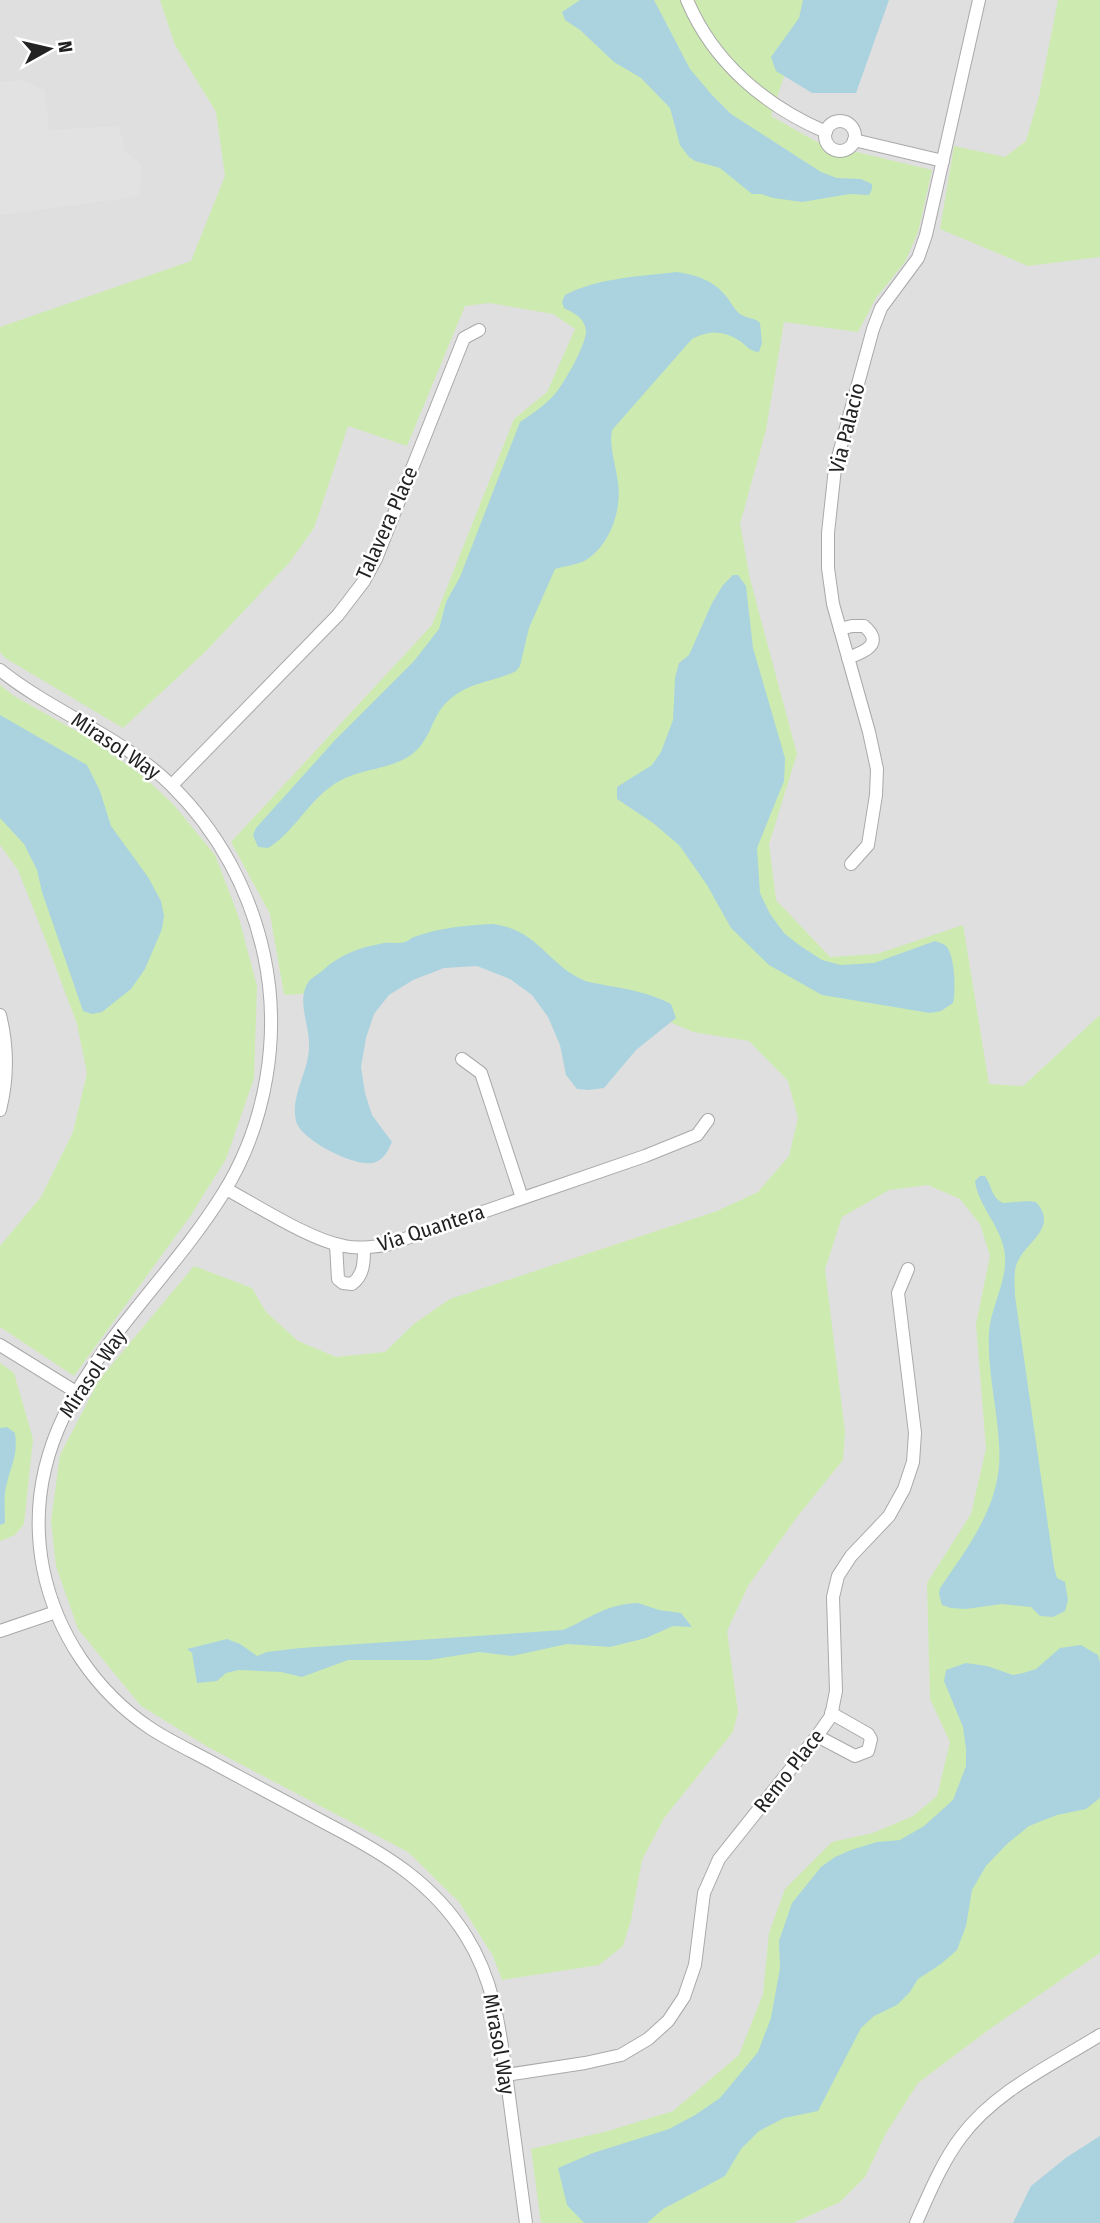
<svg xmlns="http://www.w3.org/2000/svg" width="1100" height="2223" viewBox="0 0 1100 2223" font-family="'Fira Sans Condensed',sans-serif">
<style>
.residential{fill:#e0dfdf}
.grass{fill:#cdebb0}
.parking{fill:#e2e2e2}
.water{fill:#aad3df}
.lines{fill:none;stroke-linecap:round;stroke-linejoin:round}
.minor-casing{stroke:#a9a9a9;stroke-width:14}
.minor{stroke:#fff;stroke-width:12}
.labels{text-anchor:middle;stroke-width:5;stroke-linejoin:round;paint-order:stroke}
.street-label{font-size:21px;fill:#222;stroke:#fff}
</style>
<rect width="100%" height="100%" fill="#f2efe9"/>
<!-- residential -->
<rect class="residential" x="0" y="0" width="1100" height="2223"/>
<!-- grass -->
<g class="grass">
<path d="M160 0H809L771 116 819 143 932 170 918 232 905 262 876 298 858 332 784 322 766 430 740 524 750 579 797 754 769 844 776 900 830 957 877 954 963 925 989 1084 1023 1086 1100 1015V1953L987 2031 918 2083 886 2133 865 2177 840 2202 793 2223H541L531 2149 608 2131 673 2111 739 2055 763 1994 769 1933 785 1889 832 1842 873 1833 913 1816 937 1796 950 1742 930 1699 927 1583 971 1514 986 1449 976 1324 990 1256 980 1224 960 1199 928 1185 889 1190 842 1217 825 1269 845 1432 843 1460 797 1517 748 1586 727 1631 738 1712 733 1732 664 1818 642 1860 631 1920 623 1946 599 1965 502 1980 493 1956 459 1902 408 1852 208 1747 141 1706 78 1629 56 1566 51 1521 60 1455 99 1380 194 1266 252 1288 266 1312 298 1341 336 1357 385 1352 415 1323 450 1299 717 1211 758 1192 789 1156 798 1118 788 1081 749 1041 693 1032 521 958 423 957 333 992 284 995 270 914 231 842 432 625 514 419 547 392 575 329 553 314 489 303 465 306 407 446 348 426 314 528 289 563 205 652 123 728 5 658 0 652V327L191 261 225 176 216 112 175 45Z"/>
<path d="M1058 0H1100V257L1028 266 940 229 954 146 1005 157 1026 141 1039 96Z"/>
<path d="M0 685 14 696 96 742 144 777 173 804 215 855 238 915 257 986 254 1078 226 1159 191 1215 74 1376 0 1327V1246L41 1197 73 1132 87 1073 77 1024 41 928 18 870 0 845Z"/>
<path d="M0 1363 14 1373 33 1439 24 1524 15 1535 0 1541Z"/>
</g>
<!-- parking -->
<path class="parking" d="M23 80 45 91 49 130 119 126 125 151 142 165 140 195 121 199 0 215V82Z"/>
<!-- water -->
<g class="water">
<path d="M580 0H654L690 69 712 95 731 114 821 172 837 178 861 179 872 184V189L869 195 850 194 802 202 773 198 761 194H752L720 168 695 161 689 157 680 145 670 108 641 78 614 62 580 30 565 20 562 12Z"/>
<path d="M803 0H889L856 93H812L776 71 771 57 799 18Z"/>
<path d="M677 272C696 275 713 280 726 296 731 302 734 309 740 314 747 319 754 317 760 323L762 343 759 352C749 351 747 346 740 341 722 330 710 330 692 339L612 430C609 448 616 465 618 483 622 510 610 545 586 560 578 565 564 566 555 569L529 628 520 666 516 671C492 683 469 681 448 701 430 717 432 742 408 757 382 772 354 768 329 788 306 805 292 834 268 848L258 847 253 835 256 828 335 740 414 661 439 629 446 602 460 577 520 422C532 414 544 406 554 395 564 384 586 345 586 331 585 318 574 313 564 308L562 302 565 295C597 278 641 276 677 272Z"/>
<path d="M733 575H738L746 586 753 648 785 758 784 781 757 848 760 893 770 914 784 933 799 945 822 960 841 965 874 963 935 941C938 942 944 944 946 946 955 955 956 991 953 1003L941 1011 930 1013 822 995 769 965 731 928 707 885 679 845 653 823 617 799V787L652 765 661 752 673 720 675 678 679 663 689 655 712 603 723 585Z"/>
<path d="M0 715 87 765 100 791 111 826 148 877 161 901 164 916 162 929 145 969 131 989 102 1012 92 1014 83 1011 42 892 37 870 24 844 0 818Z"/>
<path d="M493 924C538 930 547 964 583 980 589 983 597 983 604 985 627 989 651 993 671 1004L676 1018 636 1050 604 1088 588 1090 577 1089 566 1075 560 1045 548 1017 532 995 510 979 477 966 444 968 413 980 389 995 374 1014 366 1038 361 1067 365 1093 372 1115 392 1142C388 1150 386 1157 376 1162 359 1170 300 1140 296 1121 290 1094 310 1071 309 1044 309 1023 296 1000 309 981 312 978 318 974 322 971 341 954 358 948 384 943 390 942 399 944 405 942 408 941 411 938 414 937 438 928 467 925 493 924Z"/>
<path d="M980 1176H985C992 1186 991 1197 1003 1203L1029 1201 1036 1202C1059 1228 1026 1241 1017 1263 1013 1273 1015 1286 1015 1296L1054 1567 1057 1578 1065 1582 1068 1600 1065 1611 1053 1617 1040 1616 1031 1607 1002 1604 966 1609 951 1608 942 1605 939 1594 940 1588C970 1544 1004 1501 999 1444 997 1407 987 1369 989 1332 991 1305 1010 1277 1004 1249 999 1224 978 1205 975 1181Z"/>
<path d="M7 1427 15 1433C18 1455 12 1463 7 1483 3 1495 5 1510 5 1523L0 1525V1428Z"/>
<path d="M638 1603 659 1610 681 1613 692 1627 673 1626 646 1638 610 1647 567 1644 512 1656 479 1652 429 1660H348L302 1677 281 1672 239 1670 226 1673 217 1681 197 1683 192 1653 187 1649 227 1639 240 1644 257 1656 267 1652 300 1648 563 1630C591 1618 606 1604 638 1603Z"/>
<path d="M1081 1645 1098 1655 1100 1663V1798L1086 1809 1057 1815 1029 1826 1007 1844 986 1866 972 1890 966 1926 957 1950 941 1964 918 1979 910 1992 897 2005 874 2016 861 2028 818 2111 784 2118 759 2131 741 2149 725 2176 663 2209 647 2223H584L567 2205 558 2168 593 2153 669 2129 695 2115 720 2098 758 2052 771 2018 780 1968 779 1941 792 1903 821 1867 835 1857 851 1850 877 1842 900 1840 924 1826 953 1800 966 1766V1749L963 1727 944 1681 946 1670 966 1663 987 1666 1013 1675 1023 1673 1036 1669 1060 1648Z"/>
<path d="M1100 2136V2223H1013L1031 2186 1067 2157Z"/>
</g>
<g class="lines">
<!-- minor casing -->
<g class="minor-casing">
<g id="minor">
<path d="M687 0C713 62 765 106 826 132"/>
<circle cx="840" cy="136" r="15"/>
<path d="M854 140 943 161"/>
<path d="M840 629 852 626H864C885 644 864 652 848 658"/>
<path d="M0 670C54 713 121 736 171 785 218 831 250 890 264 955 281 1034 267 1122 224 1192 149 1314 12 1406 43 1568 56 1633 95 1691 150 1728 171 1742 196 1753 219 1766 256 1786 294 1806 331 1826 385 1854 433 1883 466 1936 497 1985 501 2040 509 2096 515 2139 520 2181 526 2223"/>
<path d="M172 785 338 615 364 581 376 559 464 338 479 330"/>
<path d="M851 864 868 845 876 795 877 769 869 732 833 604 828 568V533L835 468 873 329 881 308 918 258 926 235 979 0"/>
<path d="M0 1015C8 1047 8 1078 0 1110"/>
<path d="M462 1059 481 1073 522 1198"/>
<path d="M226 1189C258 1206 310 1240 344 1246 358 1249 372 1247 387 1245L645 1156 697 1135 708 1120"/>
<path d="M336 1244 338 1279 343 1283 352 1284C364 1275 364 1262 364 1248"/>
<path d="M0 1345 76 1392"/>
<path d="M0 1631 56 1612"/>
<path d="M817 1736 855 1756 868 1751 871 1739 868 1734 831 1713"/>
<path d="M506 2075 585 2063 621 2055 648 2039 668 2021 684 1997 695 1965 704 1893 719 1859 817 1736 831 1716 836 1691 833 1597 838 1576 851 1556 889 1516 904 1489 913 1462 915 1433 898 1293 908 1269"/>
<path d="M916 2223C929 2194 942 2162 961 2137 995 2091 1052 2065 1100 2035"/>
</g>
</g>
<!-- minor -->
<use href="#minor" class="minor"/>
</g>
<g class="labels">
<!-- street labels -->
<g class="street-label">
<text transform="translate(847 428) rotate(-76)" y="7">Via Palacio</text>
<text transform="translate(387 523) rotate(-66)" y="7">Talavera Place</text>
<text transform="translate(116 746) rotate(34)" y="7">Mirasol Way</text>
<text transform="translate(431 1228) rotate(-18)" y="7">Via Quantera</text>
<text transform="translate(93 1373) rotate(-56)" y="7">Mirasol Way</text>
<text transform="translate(789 1771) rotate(-52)" y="7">Remo Place</text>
<text transform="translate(499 2044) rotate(80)" y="7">Mirasol Way</text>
</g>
</g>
<!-- north arrow -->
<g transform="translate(49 49) rotate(82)" stroke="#ffffff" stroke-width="5" paint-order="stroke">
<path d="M0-5L12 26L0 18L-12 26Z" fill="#222222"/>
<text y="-10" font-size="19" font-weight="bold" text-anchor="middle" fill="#222222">N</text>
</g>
</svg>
